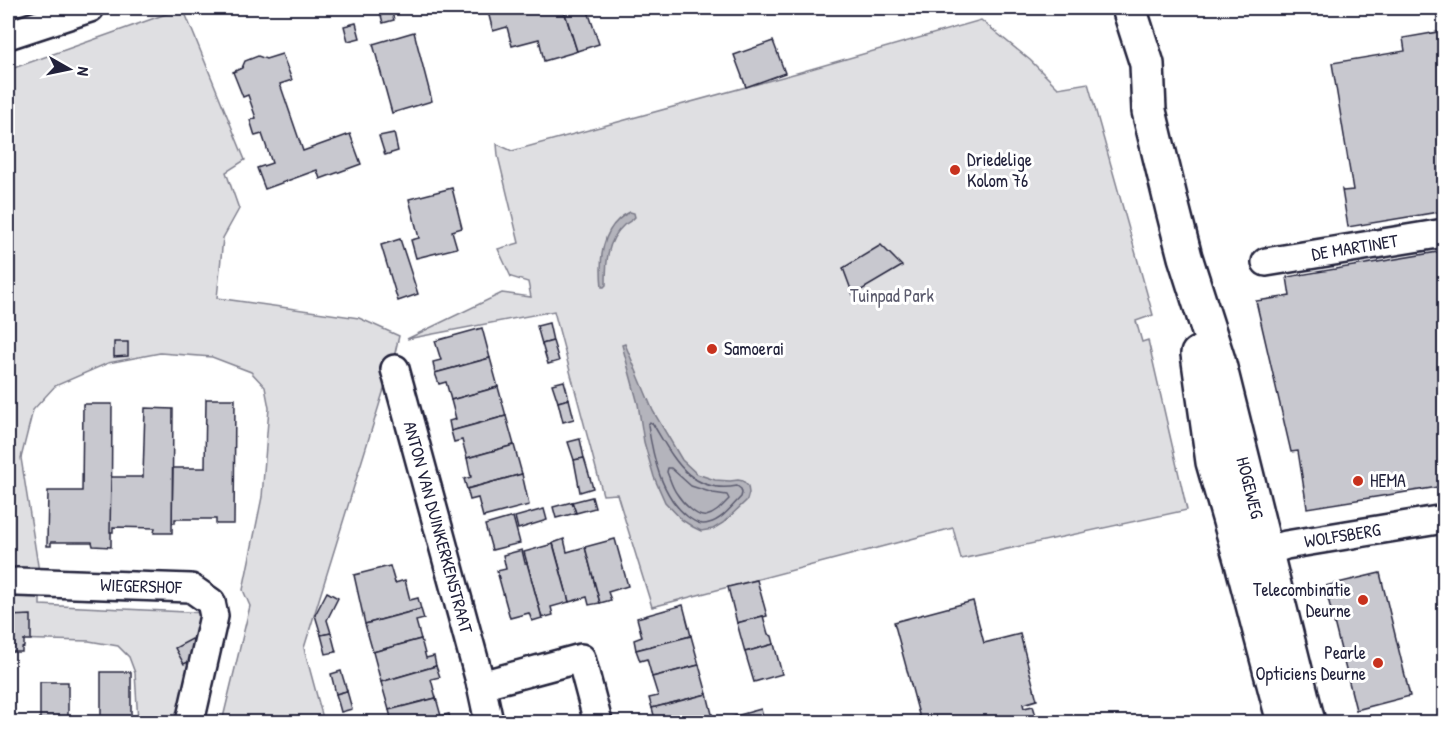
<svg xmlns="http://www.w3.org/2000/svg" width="1452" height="730" viewBox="0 0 1452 730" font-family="'Patrick Hand',sans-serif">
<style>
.green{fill:#dfdfe2;stroke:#80808e;stroke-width:1.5}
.water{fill:#b4b4bc;stroke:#7a7a88;stroke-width:1.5}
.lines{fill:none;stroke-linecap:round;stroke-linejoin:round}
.shore{stroke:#5c5c6f;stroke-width:1.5}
.building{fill:#c8c8cf;stroke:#22223b;stroke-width:1.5}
.street-casing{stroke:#22223b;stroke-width:32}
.secondary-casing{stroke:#22223b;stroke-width:38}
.street{stroke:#fff;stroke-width:27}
.secondary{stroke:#fff;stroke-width:33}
.poi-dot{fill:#c8321e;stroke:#fff;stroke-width:2}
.labels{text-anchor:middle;stroke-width:6;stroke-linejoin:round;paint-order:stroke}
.poi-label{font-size:18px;fill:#22223b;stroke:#fff;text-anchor:start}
.street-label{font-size:18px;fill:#22223b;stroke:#fff}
.park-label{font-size:18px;fill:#5b5b6d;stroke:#fff}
</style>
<rect width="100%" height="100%" fill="#fff"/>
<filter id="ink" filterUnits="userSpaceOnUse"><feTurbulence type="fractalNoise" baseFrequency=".0167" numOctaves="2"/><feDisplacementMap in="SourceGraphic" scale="12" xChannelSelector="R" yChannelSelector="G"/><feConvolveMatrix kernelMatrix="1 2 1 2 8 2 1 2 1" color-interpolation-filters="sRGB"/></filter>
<g filter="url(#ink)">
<!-- green -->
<g class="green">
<path d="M183 8 245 160 226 172 239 209 223 238 217 298 359 318 399 336 394 357 304 648 324 722H222L250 606 243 590 262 497 269 408 265 387 251 372 212 357 160 353 108 363 55 386 33 410 21 458 40 578V605L207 613 186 722H138L135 673 129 657 118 646 89 641 8 639V70Z"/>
<path d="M981 20 1030 60 1058 88 1088 83 1153 315 1136 321 1142 342 1148 340 1187 510 961 559 953 528 652 607 617 494 603 495 554 311 407 339 502 293 531 297 528 282 511 277 498 249 519 243 498 156 497 144 512 151 797 73Z"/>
</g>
<!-- water -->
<g class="water">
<path d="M630 212 634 213 635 217C632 221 628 222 624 225 606 241 606 264 606 285L604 287H602C599 259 602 225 630 212Z"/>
<path d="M625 344 653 411 682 460 697 474 715 480 730 481 738 480 743 481 748 486 749 493 747 500 723 523 713 529 701 531 693 527 682 520 665 502 654 477 644 442 638 404 622 345Z"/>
</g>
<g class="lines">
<!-- shore -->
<g class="shore">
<path d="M650 422 653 424C673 457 690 495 737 486L741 489 742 493 741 497C732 506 722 520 709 523 701 526 695 522 688 517 661 496 653 457 648 425Z"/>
<path d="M668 468H671L691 486 713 493 727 495 729 499C723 505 716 514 706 516 697 518 682 502 677 494 672 488 670 479 667 472Z"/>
</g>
</g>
<!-- building -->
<g class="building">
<path d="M379 8H391L394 20 383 23Z"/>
<path d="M487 8H563L577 51 575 52 544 61 539 39 512 46 507 27 493 31Z"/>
<path d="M583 8H587L599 44 577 51 565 13Z"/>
<path d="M356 23 360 38 348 41 344 26Z"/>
<path d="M1444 31V211L1348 227 1342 190 1343 191 1353 190 1332 63 1405 51 1403 38Z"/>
<path d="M414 32 432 101 392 113 373 44Z"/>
<path d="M773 41 785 73 746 87 734 55Z"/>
<path d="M282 54 292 80 280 84 303 151 350 134 361 164 320 179 317 170 265 189 257 168 272 163 262 134 255 136 250 120 256 118 248 95 243 97 233 72 242 68 245 61 258 56 266 59Z"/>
<path d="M394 133 398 151 385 155 379 136Z"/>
<path d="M452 188 462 228 452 231 457 248 416 258 411 240 419 238 409 199Z"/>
<path d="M400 239 418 294 398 301 381 245Z"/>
<path d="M881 245 902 266 853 295 843 268Z"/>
<path d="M1444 251V486L1307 508 1298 451 1291 452 1256 301 1290 296 1287 277Z"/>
<path d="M549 323 553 341 542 344 537 326Z"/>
<path d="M482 328 490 358 435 373 433 362 441 360 435 341Z"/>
<path d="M553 341 559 361 548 364 542 344Z"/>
<path d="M114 342H128V356L114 357Z"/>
<path d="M490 358 498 387 451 400 446 382 439 384 435 373Z"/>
<path d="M564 381 569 399 558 402 552 384Z"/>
<path d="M498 387 506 416 451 431 449 421 456 419 451 400Z"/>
<path d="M206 399H235L234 524H216V519H175V523H172L173 468H205Z"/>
<path d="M569 399 574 419 563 422 558 402Z"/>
<path d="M83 404H112L111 547 93 546 92 542H51V546H47L48 491H82Z"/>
<path d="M145 408 173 409 172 533H154L155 528 113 527V532H110L111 477H143Z"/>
<path d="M506 416 514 445 467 458 462 440 454 442 451 431Z"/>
<path d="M580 439 584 458 574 460 568 442Z"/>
<path d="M514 445 522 474 467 489 464 479 471 477 467 458Z"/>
<path d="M584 458 593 488 580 492 574 460Z"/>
<path d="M522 474 529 505 483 517 478 498 470 500 467 489Z"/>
<path d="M592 497 595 508 576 513 572 502Z"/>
<path d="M572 502 576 513 556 518 553 507Z"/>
<path d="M544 509 547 520 518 529 515 517Z"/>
<path d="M513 517 520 543 492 550 485 525Z"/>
<path d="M564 539 567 552 585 547 600 603 589 605 587 597 569 602 553 543Z"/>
<path d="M615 539 628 586 608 592 611 600 600 603 585 547Z"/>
<path d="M553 544 569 602 551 607 553 615 542 618 524 552Z"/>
<path d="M522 550 525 563H527L542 618 532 621 529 613 510 618 497 571 506 569 503 555Z"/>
<path d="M390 566 395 583 405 580 410 600 418 598 421 609 365 624 354 575Z"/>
<path d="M1380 573 1410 696 1356 710 1325 586Z"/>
<path d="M757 580 767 616 763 617V616L737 623 728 587Z"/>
<path d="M327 592 338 598 327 620 331 633 321 635 315 615Z"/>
<path d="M973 601 984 643 1020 634 1037 700 1023 704 1024 708 1033 706 1038 722H921L894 622Z"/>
<path d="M683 605 691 636 636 650 634 640 642 637 637 618Z"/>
<path d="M421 609 424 619 416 621 421 639 373 652 365 624Z"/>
<path d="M31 615V640H24V647L22 648V652H8V616Z"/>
<path d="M763 616 768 634 772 636 774 644 745 652 737 623Z"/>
<path d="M331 633 336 652 326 654 321 635Z"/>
<path d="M691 636 699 665 652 677 647 659 640 661 636 650Z"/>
<path d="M192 639 200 656 184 664 175 648Z"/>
<path d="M421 639 426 658 434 656 436 666 381 682 373 652Z"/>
<path d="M774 644 782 674 754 682 745 652Z"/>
<path d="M699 665 707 694 652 708 649 698 658 696 652 677Z"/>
<path d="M436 666 440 677 431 679 436 698 389 710 381 682Z"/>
<path d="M341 671 347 691 336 694 331 674Z"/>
<rect x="101" y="672" width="30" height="50"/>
<rect x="40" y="682" width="28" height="40"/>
<path d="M347 691 352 709 341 712 336 694Z"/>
<path d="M707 694 714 722H665L663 717 655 719 652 708Z"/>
<path d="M436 698 441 716 449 714 451 722H392L389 710Z"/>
<path d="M761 709 764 722H733L732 717Z"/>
</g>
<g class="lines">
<!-- street casing -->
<g class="street-casing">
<g id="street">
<path d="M8 35 90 8"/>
<path id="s1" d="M1266 262 1444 233"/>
<path id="s2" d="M395 369 481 685 489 722"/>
<path id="s3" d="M1247 560 1266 552 1286 545 1444 519"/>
<path id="s4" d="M17 582 191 588 211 602 214 616 190 722"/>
<path d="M481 685 581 658 598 722"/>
</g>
</g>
<!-- secondary casing -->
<g class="secondary-casing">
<g id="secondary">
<path id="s5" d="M1129 8 1147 64 1149 111 1173 210 1185 257 1218 360 1308 722"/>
<path d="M1198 354 1213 462 1242 563 1284 722"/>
</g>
</g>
<!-- street -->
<use href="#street" class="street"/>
<!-- secondary -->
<use href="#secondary" class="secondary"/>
</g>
</g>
<!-- markers -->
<g class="poi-dot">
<circle cx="955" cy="170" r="6"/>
<circle cx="712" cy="349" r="6"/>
<circle cx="1358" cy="481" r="6"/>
<circle cx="1363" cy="600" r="6"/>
<circle cx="1378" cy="663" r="6"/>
</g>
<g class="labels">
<!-- poi labels -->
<g class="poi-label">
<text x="967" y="166">Driedelige<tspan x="967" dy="21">Kolom 76</tspan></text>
<text x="724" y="355">Samoerai</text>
<text x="1370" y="487">HEMA</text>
<text x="1351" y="596" text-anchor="end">Telecombinatie<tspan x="1351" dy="21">Deurne</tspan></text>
<text x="1366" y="659" text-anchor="end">Pearle<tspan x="1366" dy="21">Opticiens Deurne</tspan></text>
</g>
<!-- street labels -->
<g class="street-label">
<text dy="6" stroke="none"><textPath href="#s1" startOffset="90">DE MARTINET</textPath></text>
<text dy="6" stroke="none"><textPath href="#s5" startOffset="496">HOGEWEG</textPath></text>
<text dy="6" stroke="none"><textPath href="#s2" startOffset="164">ANTON VAN DUINKERKENSTRAAT</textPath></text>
<text dy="6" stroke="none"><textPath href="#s3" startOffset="99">WOLFSBERG</textPath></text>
<text dy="6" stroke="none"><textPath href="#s4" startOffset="124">WIEGERSHOF</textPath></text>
</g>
<!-- park labels -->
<g class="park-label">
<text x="892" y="302">Tuinpad Park</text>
</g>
</g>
<!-- margin -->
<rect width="1452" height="730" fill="none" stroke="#fff" stroke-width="30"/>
<rect x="15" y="15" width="1422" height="700" fill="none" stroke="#22223b" stroke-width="2" filter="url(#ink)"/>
<!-- north arrow -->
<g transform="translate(69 69) rotate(99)" stroke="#ffffff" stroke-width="4.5" paint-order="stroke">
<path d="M0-4.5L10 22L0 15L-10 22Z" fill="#22223b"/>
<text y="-9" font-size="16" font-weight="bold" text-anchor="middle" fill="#22223b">N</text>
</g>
</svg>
